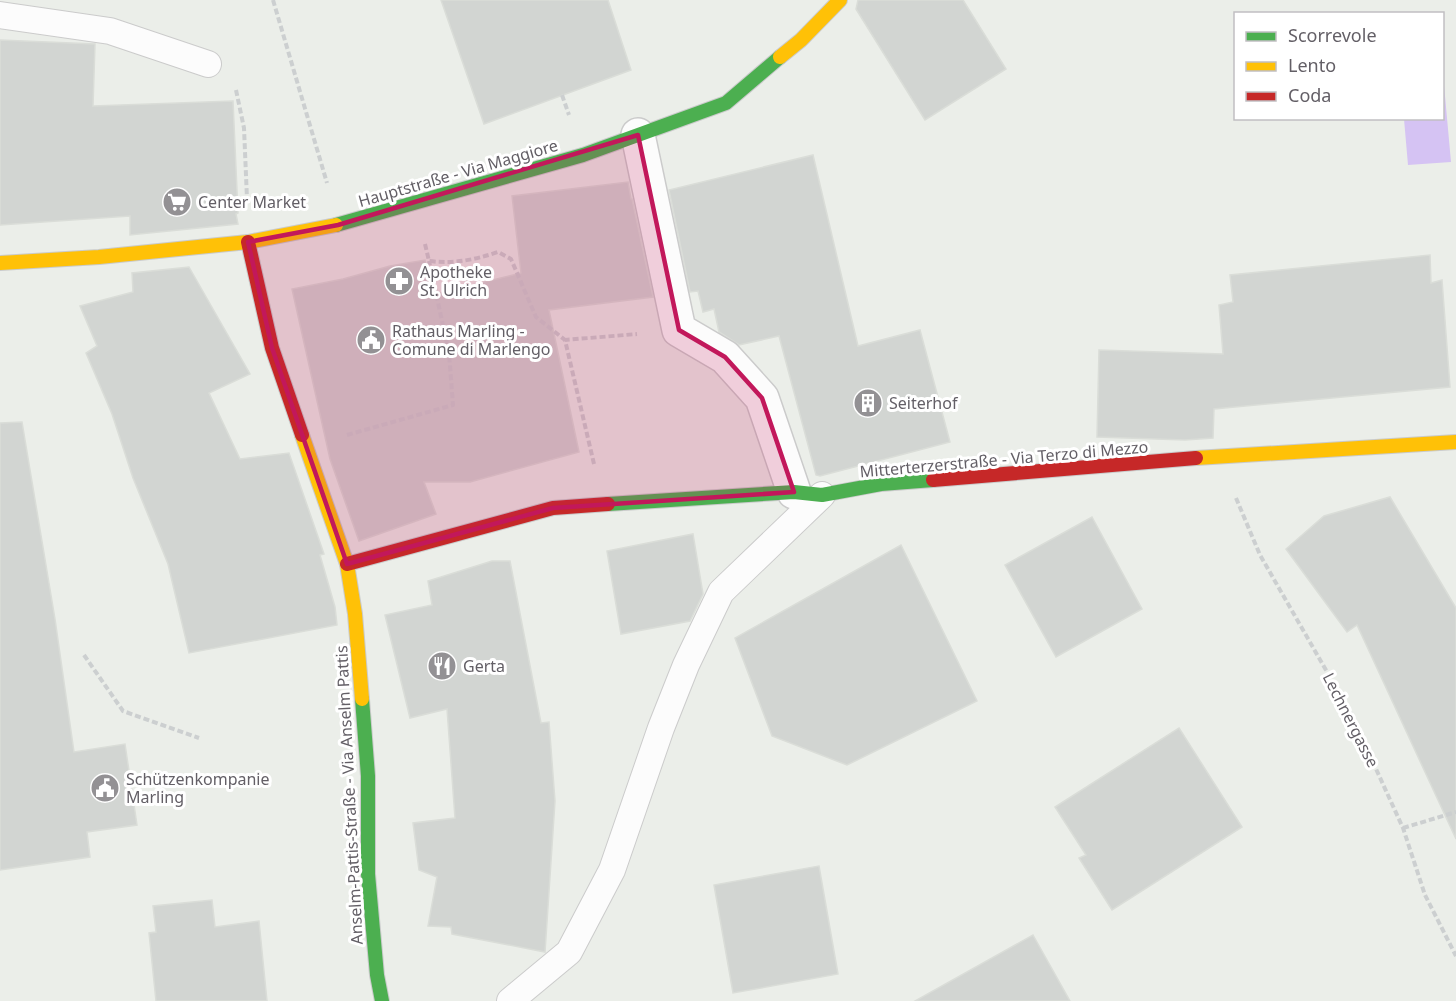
<svg xmlns="http://www.w3.org/2000/svg" width="1456" height="1001" viewBox="0 0 1456 1001" font-family="'Noto Sans',sans-serif">
<style>
.water{fill:#d5c3f3}
.building{fill:#d2d5d2;stroke:#daddd8;stroke-width:1.5}
.lines{fill:none;stroke-linecap:round;stroke-linejoin:round}
.lane-casing{stroke:#cbcbcb;stroke-width:28}
.street-casing{stroke:#cbcbcb;stroke-width:36}
.fast-casing{stroke:#cacbcb;stroke-width:16}
.slow-casing{stroke:#cacbcb;stroke-width:16}
.jam-casing{stroke:#cacbcb;stroke-width:16}
.path{stroke:#cccfd0;stroke-width:4;stroke-dasharray:6 3;stroke-linecap:butt}
.lane{stroke:#fcfcfc;stroke-width:26}
.street{stroke:#fcfcfc;stroke-width:33}
.fast{stroke:#4caf50;stroke-width:14}
.slow{stroke:#ffc107;stroke-width:14}
.jam{stroke:#c62828;stroke-width:14}
.marked{fill:#c2185b;fill-opacity:0.2;stroke:#c2185b;stroke-width:4.5;stroke-linejoin:round}
.labels{text-anchor:middle;stroke-width:6;stroke-linejoin:round;paint-order:stroke}
.street-label{font-size:16px;fill:#635f66;stroke:#fff}
.poi-label{font-size:16px;fill:#635f66;stroke:#fff;text-anchor:start}
</style>
<rect width="100%" height="100%" fill="#ebeee9"/>
<!-- water -->
<path class="water" d="M1443 85H1444L1451 162 1408 165 1404 119 1442 118Z"/>
<!-- building -->
<g class="building">
<path d="M441 0H608L631 70 484 124Z"/>
<path d="M858 0H963L1006 69 925 120 856 9Z"/>
<path d="M0 40 95 44 93 106 233 101 238 213 236 214 238 224 130 235V216L0 225Z"/>
<path d="M813 155 858 346 920 330 950 442 820 476 816 475 779 336 739 345 719 332 714 309 703 312 698 291 690 292 669 190Z"/>
<path d="M628 182 631 199H632L653 297 549 310 579 452 470 482H424L436 514 359 541 330 459 292 289 343 279 390 266 425 260 431 295 521 273 512 196Z"/>
<path d="M1430 255 1431 283 1442 280 1450 387 1214 409 1213 438 1185 440 1097 437 1099 350 1223 354 1219 305 1233 302 1230 275Z"/>
<path d="M189 267 250 374 209 393 240 459 289 453 324 554 320 555 335 607 337 625 189 653 168 564 133 478 112 414 86 353 97 346 80 306 133 292 132 273Z"/>
<path d="M22 422 55 619 74 752 125 744 137 825 87 832 90 857 0 870V423Z"/>
<path d="M1390 497 1456 608V839L1357 625 1347 632 1286 549 1324 516Z"/>
<path d="M1092 517 1142 609 1056 657 1005 565Z"/>
<path d="M693 534 703 594 690 621 621 634 607 551Z"/>
<path d="M901 545 977 701 847 765 772 736 735 638Z"/>
<path d="M492 561H510L541 723 549 722 555 801 545 952 452 934 451 927 428 926 437 877 419 870 413 823 455 818 447 709 410 718 385 615 432 605 428 581Z"/>
<path d="M1179 728 1242 827 1112 910 1079 858 1086 855 1055 807Z"/>
<path d="M819 866 838 974 733 993 714 885Z"/>
<path d="M212 900 215 927 259 921 267 1001H156L149 933 156 932 153 906Z"/>
<path d="M1033 935 1070 1001H915Z"/>
</g>
<g class="lines">
<!-- lane casing -->
<g class="lane-casing">
<g id="lane">
<path d="M0 15 110 31 208 64"/>
<path d="M510 1001 569 952 612 870 661 728 686 665 721 592 822 495"/>
</g>
</g>
<!-- street casing -->
<g class="street-casing">
<path id="street" d="M638 135 679 330 725 357 762 398 794 492"/>
</g>
<!-- fast casing -->
<g class="fast-casing">
<g id="fast">
<path d="M336 225 583 155 726 103 780 57"/>
<path d="M608 504 794 492 822 495 881 484 933 480"/>
<path d="M362 699 368 776V874L377 975 382 1001"/>
</g>
</g>
<!-- slow casing -->
<g class="slow-casing">
<g id="slow">
<path d="M780 57 801 40 840 0"/>
<path d="M0 263 99 257 248 242 336 225"/>
<path d="M302 435 347 564 355 614 362 699"/>
<path d="M1196 458 1456 442"/>
</g>
</g>
<!-- jam casing -->
<g class="jam-casing">
<g id="jam">
<path d="M248 242 272 348 302 435"/>
<path d="M933 480 1196 458"/>
<path d="M347 564 553 508 608 504"/>
</g>
</g>
<!-- path -->
<g class="path">
<path d="M273 0 327 183"/>
<path d="M236 90 244 128 247 199"/>
<path d="M562 95 569 115"/>
<path d="M425 244 429 261C454 264 474 260 498 252L511 259 536 317 565 340"/>
<path d="M347 435 453 405 449 353 429 261"/>
<path d="M594 464 565 340 637 334"/>
<path d="M1236 498 1260 555 1350 712 1403 828 1425 895 1456 956"/>
<path d="M84 655 123 711 199 738"/>
<path d="M1403 828 1456 812"/>
</g>
<!-- lane -->
<use href="#lane" class="lane"/>
<!-- street -->
<use href="#street" class="street"/>
<!-- fast -->
<use href="#fast" class="fast"/>
<!-- slow -->
<use href="#slow" class="slow"/>
<!-- jam -->
<use href="#jam" class="jam"/>
</g>
<!-- marked area -->
<path class="marked" d="M638 135 679 330 725 357 762 398 794 492 553 508 347 564 272 348 248 242 338 225Z"/>
<!-- icons -->
<defs>
<g id="supermarket-disc" transform="scale(1.5)"><circle r="9.5" fill="#939194" stroke="#fff"/><path d="M-6-5.5h2.5l.6 2H6L4.5 2H-2.5L-4.4-4H-6ZM-1.5 3.2a1.3 1.3 0 1 0 .1 0ZM3 3.2a1.3 1.3 0 1 0 .1 0Z" fill="#fff"/></g>
<g id="pharmacy-disc" transform="scale(1.5)"><circle r="9.5" fill="#939194" stroke="#fff"/><path d="M-2-6h4v4h4v4h-4v4h-4v-4h-4v-4h4Z" fill="#fff"/></g>
<g id="civic-disc" transform="scale(1.5)"><circle r="9.5" fill="#939194" stroke="#fff"/><path d="M-.6-6.5H3V-4.5H.6V-3L4-1V1h2V6H-6V1h2V-1L-.6-3ZM-1.2 2.5V6h2.4V2.5Z" fill="#fff"/></g>
<g id="building-disc" transform="scale(1.5)"><circle r="9.5" fill="#939194" stroke="#fff"/><path d="M-4-6H4V6H1V3H-1V6H-4ZM-2.5-4.3h1.7v1.8h-1.7ZM.8-4.3h1.7v1.8H.8ZM-2.5-1h1.7V.8h-1.7ZM.8-1h1.7V.8H.8Z" fill="#fff"/></g>
<g id="restaurant-disc" transform="scale(1.5)"><circle r="9.5" fill="#939194" stroke="#fff"/><path d="M-5-6h1v4h1v-4h1v4h1v-4h1v5L-1.5 .5V6h-2V.5L-5-1ZM5-6V6H3V1.5H1.5Q1.5-4 5-6Z" fill="#fff"/></g>
</defs>
<g fill-rule="evenodd">
<use href="#supermarket-disc" x="177" y="202"/>
<use href="#pharmacy-disc" x="399" y="281"/>
<use href="#civic-disc" x="371" y="340"/>
<use href="#building-disc" x="868" y="403"/>
<use href="#restaurant-disc" x="442" y="666"/>
<use href="#civic-disc" x="105" y="788"/>
</g>
<g class="labels">
<!-- street labels -->
<g class="street-label">
<text transform="translate(458 173) rotate(-16)" y="6">Hauptstraße - Via Maggiore</text>
<text transform="translate(1004 459) rotate(-5)" y="6">Mitterterzerstraße - Via Terzo di Mezzo</text>
<text transform="translate(1351 720) rotate(63)" y="6">Lechnergasse</text>
<text transform="translate(349 795) rotate(-93)" y="6">Anselm-Pattis-Straße - Via Anselm Pattis</text>
</g>
<!-- poi labels -->
<g class="poi-label">
<text x="198" y="208">Center Market</text>
<text x="420" y="278">Apotheke<tspan x="420" dy="18">St. Ulrich</tspan></text>
<text x="392" y="337">Rathaus Marling -<tspan x="392" dy="18">Comune di Marlengo</tspan></text>
<text x="889" y="409">Seiterhof</text>
<text x="463" y="672">Gerta</text>
<text x="126" y="785">Schützenkompanie<tspan x="126" dy="18">Marling</tspan></text>
</g>
</g>
<!-- legend -->
<rect x="1234" y="12" width="210" height="108" fill="#ffffff" stroke="#c1bfc2" stroke-width="1.5"/>
<rect x="1246" y="32" width="30" height="9" fill="#4caf50" stroke="#c1bfc2" stroke-width="1.5"/>
<text x="1288" y="42" font-size="18" fill="#635f66">Scorrevole</text>
<rect x="1246" y="62" width="30" height="9" fill="#ffc107" stroke="#c1bfc2" stroke-width="1.5"/>
<text x="1288" y="72" font-size="18" fill="#635f66">Lento</text>
<rect x="1246" y="92" width="30" height="9" fill="#c62828" stroke="#c1bfc2" stroke-width="1.5"/>
<text x="1288" y="102" font-size="18" fill="#635f66">Coda</text>
</svg>
